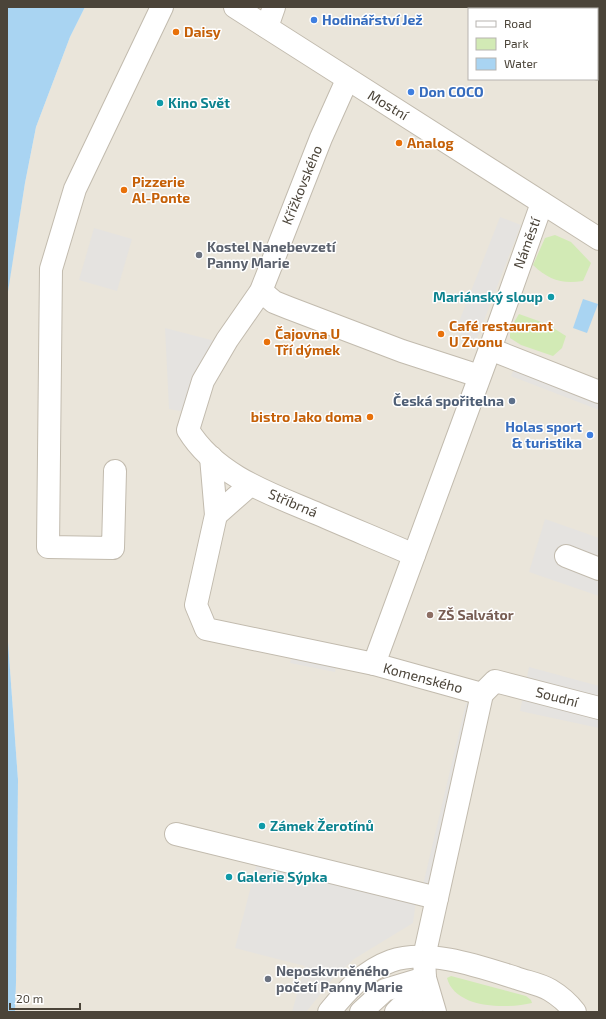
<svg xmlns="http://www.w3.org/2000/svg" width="606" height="1019" viewBox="0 0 606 1019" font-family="'Exo 2',sans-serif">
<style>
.residential{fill:#eae5da;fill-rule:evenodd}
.green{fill:#d2eab5}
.parking{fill:#e5e3e0}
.water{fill:#a9d4f2}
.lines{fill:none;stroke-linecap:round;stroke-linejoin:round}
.minor-casing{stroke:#c2bbae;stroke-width:24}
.minor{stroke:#fff;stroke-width:22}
.shop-dot{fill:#3f7fe0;stroke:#fff;stroke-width:1.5}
.food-dot{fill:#e8710a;stroke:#fff;stroke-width:1.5}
.culture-dot{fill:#0f9aa8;stroke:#fff;stroke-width:1.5}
.worship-dot{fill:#6b7280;stroke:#fff;stroke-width:1.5}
.service-dot{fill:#5c6f8a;stroke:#fff;stroke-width:1.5}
.education-dot{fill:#8d6e63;stroke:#fff;stroke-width:1.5}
.labels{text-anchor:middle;stroke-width:3;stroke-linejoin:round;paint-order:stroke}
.shop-label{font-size:14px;font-weight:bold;fill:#366cbe;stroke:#fff;text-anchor:start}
.food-label{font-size:14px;font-weight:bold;fill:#c56008;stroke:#fff;text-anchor:start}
.culture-label{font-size:14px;font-weight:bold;fill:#0d838f;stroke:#fff;text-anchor:start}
.street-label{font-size:14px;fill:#4b4439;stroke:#fff}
.worship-label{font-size:14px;font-weight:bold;fill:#5b616d;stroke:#fff;text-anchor:start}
.service-label{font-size:14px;font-weight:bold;fill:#4e5e75;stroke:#fff;text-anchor:end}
.education-label{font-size:14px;font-weight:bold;fill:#785e54;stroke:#fff;text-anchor:start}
</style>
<rect width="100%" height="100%" fill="#f6f3ec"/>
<!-- residential -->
<path class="residential" d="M85 7H599V1012H15L16 983 18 780 7 628V295L25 183 36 127 70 37ZM469 9H597V79H469Z"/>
<!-- green -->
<g class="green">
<path d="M555 235 571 242 591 263 583 281C561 284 549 280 533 265L545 238Z"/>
<path d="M519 314 547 324 566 336 562 348 553 356 521 345 510 338V329Z"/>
<path d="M451 976 526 996 531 1000 532 1003C507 1009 455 1009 447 978Z"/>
</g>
<!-- parking -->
<g class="parking">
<path d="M500 217 521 225 476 341 455 332Z"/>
<path d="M94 228 132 239 117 291 79 280Z"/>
<path d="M165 328 219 342 197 414 169 409Z"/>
<path d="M516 364 599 397V410L511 376Z"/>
<path d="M545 519 599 538V596L529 572Z"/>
<path d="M295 641 340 650 335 672 290 663Z"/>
<path d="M529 667 599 686V728L520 711Z"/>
<path d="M466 703 483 707 442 890 423 885Z"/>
<path d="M259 855 417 893 413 923 354 959 335 976 306 1012H292L305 966 235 948Z"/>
</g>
<!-- water -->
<g class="water">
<path d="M7 7H85L70 37 36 127 25 183 7 298Z"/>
<path d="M583 299 598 304 587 333 573 328Z"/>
<path d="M7 628 18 780 16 983 15 1012H7Z"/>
</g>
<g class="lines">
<!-- minor casing -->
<g class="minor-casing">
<g id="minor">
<path d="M235 7 599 239"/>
<path d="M267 27 274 7"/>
<path d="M597 68 599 69"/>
<path d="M347 80 321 138 261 291 227 340 203 381 188 430C216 476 271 494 318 514 350 528 382 541 414 555"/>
<path d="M261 291 274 302 289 308 402 351 479 376"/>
<path d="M490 349 599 392"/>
<path d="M211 457 216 515 196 605 206 629 374 664 482 694"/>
<path d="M115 471 113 548 48 547 51 269 75 189 162 7"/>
<path d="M216 515 250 485"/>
<path d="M566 556 599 569"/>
<path d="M374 664 490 349 542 203"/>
<path d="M482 694 495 681 599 708"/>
<path d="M176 834 437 898"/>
<path d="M329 1012C347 990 364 971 391 961 428 948 481 967 516 978 527 982 540 984 550 990 560 996 568 1003 575 1012"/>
<path d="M361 1012 385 990 425 978"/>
<path d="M396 1012 401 1007 429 997"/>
<path d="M435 1012 425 978 424 957 482 694"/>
</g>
</g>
<!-- minor -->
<use href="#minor" class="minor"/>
</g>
<!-- markers -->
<g class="shop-dot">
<circle cx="314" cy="20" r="4"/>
<circle cx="411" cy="92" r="4"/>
<circle cx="590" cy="435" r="4"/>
</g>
<g class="food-dot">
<circle cx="176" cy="32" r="4"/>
<circle cx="399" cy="143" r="4"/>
<circle cx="124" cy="190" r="4"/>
<circle cx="441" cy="334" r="4"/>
<circle cx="267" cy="342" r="4"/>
<circle cx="370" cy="417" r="4"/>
</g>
<g class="culture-dot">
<circle cx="160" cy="103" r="4"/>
<circle cx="551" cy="297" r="4"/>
<circle cx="262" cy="826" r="4"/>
<circle cx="229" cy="877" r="4"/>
</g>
<g class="worship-dot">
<circle cx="199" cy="255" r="4"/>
<circle cx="268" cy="979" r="4"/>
</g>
<circle class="service-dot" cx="512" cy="401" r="4"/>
<circle class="education-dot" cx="430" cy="615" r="4"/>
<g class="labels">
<!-- shop labels -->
<g class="shop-label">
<text x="322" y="25">Hodinářství Jež</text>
<text x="419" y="97">Don COCO</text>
<text x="582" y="432" text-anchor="end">Holas sport<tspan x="582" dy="16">&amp; turistika</tspan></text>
</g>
<!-- food labels -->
<g class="food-label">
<text x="184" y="37">Daisy</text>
<text x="407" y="148">Analog</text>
<text x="132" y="187">Pizzerie<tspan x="132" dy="16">Al-Ponte</tspan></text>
<text x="449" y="331">Café restaurant<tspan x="449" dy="16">U Zvonu</tspan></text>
<text x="275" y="339">Čajovna U<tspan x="275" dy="16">Tří dýmek</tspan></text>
<text x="362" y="422" text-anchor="end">bistro Jako doma</text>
</g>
<!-- culture labels -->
<g class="culture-label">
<text x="168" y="108">Kino Svět</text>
<text x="543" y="302" text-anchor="end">Mariánský sloup</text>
<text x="270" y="831">Zámek Žerotínů</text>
<text x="237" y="882">Galerie Sýpka</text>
</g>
<!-- street labels -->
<g class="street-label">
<text transform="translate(388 105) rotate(31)" y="5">Mostní</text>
<text transform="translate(302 185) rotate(-68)" y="5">Křížkovského</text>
<text transform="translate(527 243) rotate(-70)" y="5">Náměstí</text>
<text transform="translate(293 503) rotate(23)" y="5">Stříbrná</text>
<text transform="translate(423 678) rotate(15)" y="5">Komenského</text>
<text transform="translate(557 697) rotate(15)" y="5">Soudní</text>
</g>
<!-- worship labels -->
<g class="worship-label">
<text x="207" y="252">Kostel Nanebevzetí<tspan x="207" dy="16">Panny Marie</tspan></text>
<text x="276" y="976">Neposkvrněného<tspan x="276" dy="16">početí Panny Marie</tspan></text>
</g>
<!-- service labels -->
<g class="service-label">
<text x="504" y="406">Česká spořitelna</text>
</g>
<!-- education labels -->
<g class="education-label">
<text x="438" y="620">ZŠ Salvátor</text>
</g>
</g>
<!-- border -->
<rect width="606" height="1019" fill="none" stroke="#4b4439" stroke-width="16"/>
<!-- legend -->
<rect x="468" y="8" width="130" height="72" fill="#ffffff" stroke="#b7b4b0"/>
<rect x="476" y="21" width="20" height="6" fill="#ffffff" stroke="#b7b4b0"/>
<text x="504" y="28" font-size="12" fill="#4b4439">Road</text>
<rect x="476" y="38" width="20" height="12" fill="#d2eab5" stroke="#b7b4b0"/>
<text x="504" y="48" font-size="12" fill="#4b4439">Park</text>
<rect x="476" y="58" width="20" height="12" fill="#a9d4f2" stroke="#b7b4b0"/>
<text x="504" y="68" font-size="12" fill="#4b4439">Water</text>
<!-- scale -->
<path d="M10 1003v6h70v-6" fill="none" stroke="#4b4439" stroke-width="2"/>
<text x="16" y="1003" font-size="12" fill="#4b4439" stroke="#ffffff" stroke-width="3" paint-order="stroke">20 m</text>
</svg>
